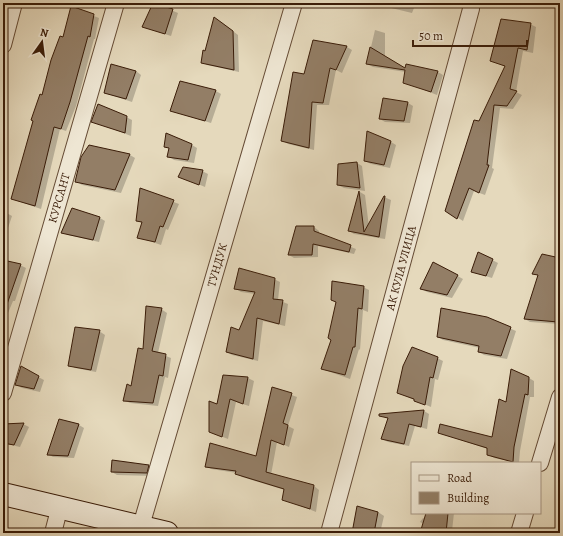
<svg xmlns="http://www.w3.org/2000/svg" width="563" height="536" viewBox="0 0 563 536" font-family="Alegreya,serif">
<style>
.shadow{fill:#0003}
.building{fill:#937e66;stroke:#3a1c08}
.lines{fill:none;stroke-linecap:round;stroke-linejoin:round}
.minor-casing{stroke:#654b35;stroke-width:18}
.secondary-casing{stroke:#3a1c08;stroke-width:24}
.minor{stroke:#eee6d3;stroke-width:16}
.secondary{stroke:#eee6d3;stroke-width:22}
.labels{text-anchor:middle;stroke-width:3;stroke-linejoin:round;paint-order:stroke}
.street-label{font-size:12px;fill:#3a1c08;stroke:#eee6d3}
</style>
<rect width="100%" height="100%" fill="#e5d9bc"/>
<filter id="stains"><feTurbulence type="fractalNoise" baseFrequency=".005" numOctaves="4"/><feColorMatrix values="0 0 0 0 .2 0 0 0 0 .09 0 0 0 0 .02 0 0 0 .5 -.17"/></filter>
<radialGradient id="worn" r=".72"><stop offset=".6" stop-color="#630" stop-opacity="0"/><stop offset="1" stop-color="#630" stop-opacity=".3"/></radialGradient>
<!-- shadow -->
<g class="shadow">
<path d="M56 3H78L76 9 99 18 95 39H94L76 106 66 131 60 129 41 209 12 199 43 96 64 39 72 7Z"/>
<path d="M154 3 178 13 171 36 143 27Z"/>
<path d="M416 3 412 13 387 7 381 4Z"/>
<path d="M220 21 238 35 239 72 207 65 202 62Z"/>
<path d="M530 24 536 27 533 53 523 51 516 92 522 95 513 109 500 108 492 168 494 169 485 195 474 191 463 221 446 210 480 123 506 67 491 61Z"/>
<path d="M375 30 385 33V56L406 69 438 72 443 75 437 95 404 82 406 72 373 67 367 64Z"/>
<path d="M314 41 347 47 352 50 342 73 336 70 329 105H317L314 150 288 144 282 140 305 76Z"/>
<path d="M112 66 136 71 141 75 132 102 105 93Z"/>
<path d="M180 82 216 91 221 94 211 123 171 111Z"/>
<path d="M384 99 408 103 413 106 410 123 385 122 380 119Z"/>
<path d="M126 117 132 120 131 136 93 121Z"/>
<path d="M391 142 396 145 390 168 371 164 365 161Z"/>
<path d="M192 145 197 148 194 163 174 160 168 156 170 149 166 146Z"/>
<path d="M89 146 130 155 135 158 121 193 82 185 76 181Z"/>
<path d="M357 163 362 166 365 191 344 188 338 185Z"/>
<path d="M202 171 208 174 205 187 179 176Z"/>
<path d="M141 190 179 204 168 230 166 229 161 245 138 237 143 224 137 220Z"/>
<path d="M360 192 365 195 369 227 384 197 391 200 385 239 354 234 349 231Z"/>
<path d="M3 211 12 216 3 243Z"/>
<path d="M100 218 105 221 99 242 68 235 62 232Z"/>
<path d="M314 227 319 231V234L356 249 354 254 318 246V257L294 258 289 255Z"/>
<path d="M479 253 498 263 492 278 472 272Z"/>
<path d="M542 255 560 259V324L530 322 525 319 539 276 534 273Z"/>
<path d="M3 261 20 265 26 268 15 301H13L3 325Z"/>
<path d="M434 263 463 279 452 298 427 292 422 289Z"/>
<path d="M274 279 280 282 278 300 288 304 285 326 263 321 258 361 232 355 227 352 240 331 255 294 241 292 236 289Z"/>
<path d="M363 287 369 290 368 312 363 310 360 350 359 349 350 379 322 369 332 340 337 303 332 300Z"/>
<path d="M161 309 167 313 158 353 171 358 168 378 165 377 158 406 130 403 124 400 132 387Z"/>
<path d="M486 318 516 331 507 359 484 355 479 352 480 348 443 340 438 337Z"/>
<path d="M99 331 105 335 96 372 75 368 70 365Z"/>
<path d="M437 358 443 361 438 380 435 379 431 407 398 393Z"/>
<path d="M21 368 44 380 40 392 22 388 16 385Z"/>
<path d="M223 376 248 378 254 381 249 406 236 402 228 439 210 432Z"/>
<path d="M529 378 534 381V397H530L520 451 519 463 494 458 488 454V449L439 433 493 438 506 404Z"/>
<path d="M273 388 297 397 288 426 294 429 289 447 277 442 271 475 314 486 319 490 316 512 284 499 285 490 242 477 237 473 211 469 206 466 256 457Z"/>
<path d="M424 411 429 414 427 429 415 426 409 446 388 442 382 439 389 419 380 415Z"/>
<path d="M23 424 29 427 20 447 3 443V432Z"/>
<path d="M79 425 84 428 74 458 53 457 48 454Z"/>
<path d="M149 466 154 469 152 476 117 475 112 472Z"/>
<path d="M358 508 378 512 384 516 380 533H352L351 530H354Z"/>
<path d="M428 513H454L452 531 455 533H418V530L421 531 424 524 420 522 423 518 425 519Z"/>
</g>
<!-- building -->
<g class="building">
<path d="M153 3 173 9 165 34 142 27Z"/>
<path d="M71 6 94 14 90 37 88 36 70 102 61 129 54 127 35 206 11 199 33 121 31 120 40 94 42 95 51 60 60 36 63 37Z"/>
<path d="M214 17 233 31 234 70 201 63 203 50 205 51Z"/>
<path d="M501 19 531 23 527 50 518 48 510 89 517 91 507 106 494 105 487 165H489L479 193 469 188 457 219 445 211 474 120 479 121 505 66 490 61Z"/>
<path d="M313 40 347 46 336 70 330 68 323 103 312 102 309 148 281 141 293 72 304 74Z"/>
<path d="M370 47 405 68 406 64 438 71 431 92 403 83 405 70 366 64Z"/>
<path d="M111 64 136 71 126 99 104 93Z"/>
<path d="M180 81 216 90 205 121 170 111Z"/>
<path d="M383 98 408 102 404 121 379 119Z"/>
<path d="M98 104 127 116 125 133 91 122Z"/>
<path d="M367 131 391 141 384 165 364 161Z"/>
<path d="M166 133 192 144 188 160 167 157 169 148 164 147Z"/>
<path d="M89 145 130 154 115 190 75 182 81 157Z"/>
<path d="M357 162 360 188 337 185 338 164Z"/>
<path d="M183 167 203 170 199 185 178 177Z"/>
<path d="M140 188 174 200 163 227 160 226 155 242 137 238 142 222 136 221Z"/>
<path d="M359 191 364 232 384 196H385L379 237 348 231Z"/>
<path d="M72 208 100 217 93 240 61 233Z"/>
<path d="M296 226H314V231L351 245 349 252 313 244 312 255H288Z"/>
<path d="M478 252 493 259 486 276 471 272Z"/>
<path d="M542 254 560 258 558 322 524 319 538 275 532 274Z"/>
<path d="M3 260 21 264 5 310H3Z"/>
<path d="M433 262 458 275 447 295 420 289Z"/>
<path d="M239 268 275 278 273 299 283 300 279 324 257 318 253 359 226 352 231 327 239 330 255 292 234 289Z"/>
<path d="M332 281 364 286 362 309 358 308 355 347H353L345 375 321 369 331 340 328 338 336 302 331 300Z"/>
<path d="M146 306 162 308 152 351 166 354 163 376 159 375 153 403 123 401 127 384 131 386 138 348 143 349Z"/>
<path d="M441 308 487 317 511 327 501 356 478 352 479 346 437 337Z"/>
<path d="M75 327 100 330 91 370 68 366Z"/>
<path d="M412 347 438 357 433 378 430 377 425 405 414 401V399L397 393 403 366Z"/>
<path d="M21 366 39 376 34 389 15 385Z"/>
<path d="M511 369 529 377 528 395 525 394 514 447 513 462 487 455V448L438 433 440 424 492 437 499 399 506 402Z"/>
<path d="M223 375 248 377 243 404 230 399 222 437 209 432V401L217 404Z"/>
<path d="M272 387 292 393 283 423 288 425 284 445 271 440 266 472 314 485 310 509 282 500 284 489 235 474 236 471 205 467 210 443 256 456Z"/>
<path d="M424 410 421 427 409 424 404 444 381 439 388 418 379 416V414Z"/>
<path d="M59 419 79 424 68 456 47 455Z"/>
<path d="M24 423 14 445 3 443V424Z"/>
<path d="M112 460 149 465 147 473 111 472Z"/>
<path d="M357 506 378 512 374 533H352Z"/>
<path d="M426 513H448L446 533H420Z"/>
</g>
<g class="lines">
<!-- minor casing -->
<g class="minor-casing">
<g id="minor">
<path d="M3 45 14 3"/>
<path d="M3 393 116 3"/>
<path d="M540 463 560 397"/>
<path d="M141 526 294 3"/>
<path d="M53 533 60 506"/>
<path d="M329 533 471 9 470 3"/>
<path d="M519 533 525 513"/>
</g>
</g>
<!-- secondary casing -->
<g class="secondary-casing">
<path id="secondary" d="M3 494 167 533"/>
</g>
<!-- minor -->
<use href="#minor" class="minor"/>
<!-- secondary -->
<use href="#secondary" class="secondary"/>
</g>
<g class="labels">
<!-- street labels -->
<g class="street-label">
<text transform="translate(59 198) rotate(-74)" y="4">КУРСАНТ</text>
<text transform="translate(217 265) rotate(-74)" y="4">ТУНДУК</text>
<text transform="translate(401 268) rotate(-75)" y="4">АК КУЛА УЛИЦА</text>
</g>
</g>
<!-- margin -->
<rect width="563" height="536" fill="none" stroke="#e5d9bc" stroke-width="16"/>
<rect x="4" y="4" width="555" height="528" fill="none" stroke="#3a1c08" stroke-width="2"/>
<rect x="8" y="8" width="547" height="520" fill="none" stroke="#3a1c08"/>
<!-- legend -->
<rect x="411" y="462" width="130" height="52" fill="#eee6d3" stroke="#a69582"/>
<rect x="419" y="475" width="20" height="6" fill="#eee6d3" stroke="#a69582"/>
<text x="447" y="482" font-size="12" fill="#3a1c08">Road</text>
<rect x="419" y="492" width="20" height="12" fill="#937e66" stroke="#a69582"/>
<text x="447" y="502" font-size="12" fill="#3a1c08">Building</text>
<!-- north arrow -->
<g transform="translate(42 42) rotate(14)" stroke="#eee6d3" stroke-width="3" paint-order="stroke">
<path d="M0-3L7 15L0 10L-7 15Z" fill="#3a1c08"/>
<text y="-6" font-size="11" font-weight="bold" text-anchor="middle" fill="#3a1c08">N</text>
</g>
<!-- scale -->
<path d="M413 40v6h114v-6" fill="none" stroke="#3a1c08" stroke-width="2"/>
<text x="419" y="40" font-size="12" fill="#3a1c08" stroke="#eee6d3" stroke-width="3" paint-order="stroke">50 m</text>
<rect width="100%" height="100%" filter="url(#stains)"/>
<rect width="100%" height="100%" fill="url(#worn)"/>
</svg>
